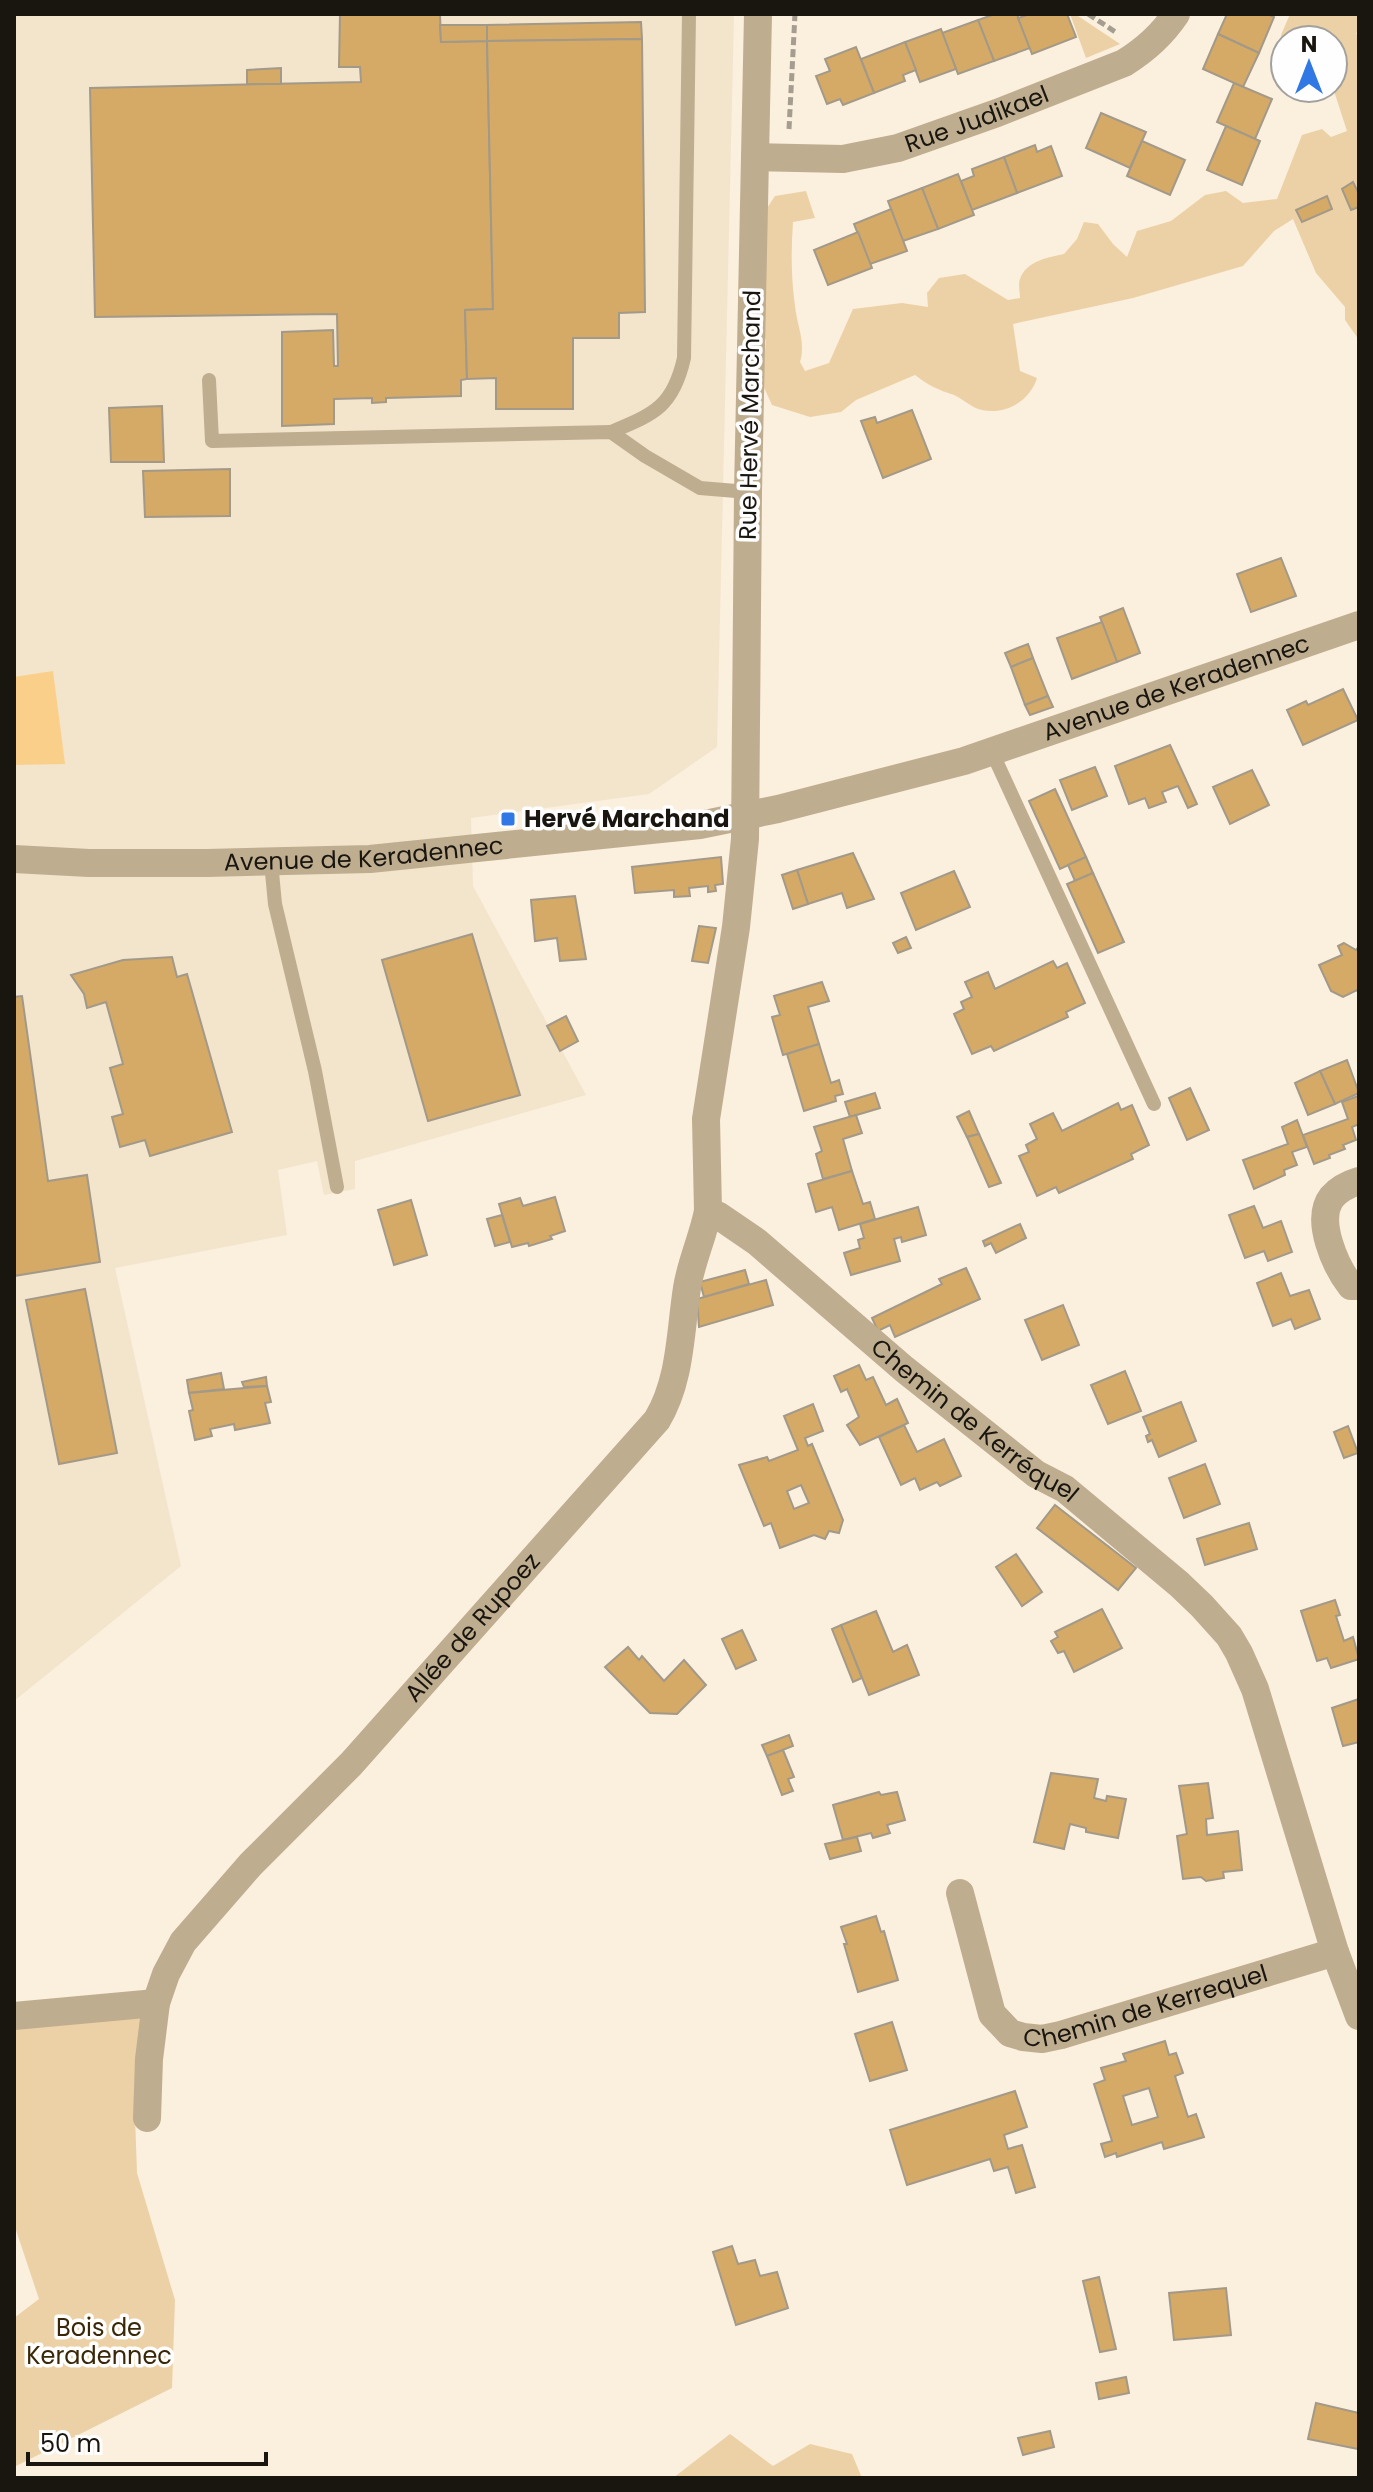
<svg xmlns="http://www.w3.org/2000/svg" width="1373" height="2492" viewBox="0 0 1373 2492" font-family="Poppins,sans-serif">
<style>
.built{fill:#f3e4cc}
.green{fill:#ecd1a6}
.water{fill:#facf8a}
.building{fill:#d4aa66;stroke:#a39989;stroke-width:2;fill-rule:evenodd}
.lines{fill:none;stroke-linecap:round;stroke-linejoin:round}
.path{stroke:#a69d91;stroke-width:5;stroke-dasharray:8 4;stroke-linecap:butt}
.service{stroke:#bfad90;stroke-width:14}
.minor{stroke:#bfad90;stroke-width:28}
.poi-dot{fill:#3178e5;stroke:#fefefe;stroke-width:3}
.labels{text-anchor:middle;stroke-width:7;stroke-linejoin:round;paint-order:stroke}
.street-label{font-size:24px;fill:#19150f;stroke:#fefefe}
.poi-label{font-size:24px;font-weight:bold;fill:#19150f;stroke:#fefefe;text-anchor:start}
.park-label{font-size:24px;fill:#392708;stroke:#fefefe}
</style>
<rect width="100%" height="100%" fill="#fbefde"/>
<!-- built -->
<path class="built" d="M14 14H734L717 747 649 794 471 818 473 886 586 1095 355 1161V1189L324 1195 317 1161 278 1170 287 1235 115 1268 181 1566 14 1701Z"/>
<!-- green -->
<g class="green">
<path d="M1070 14H1075L1120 44 1086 58Z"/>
<path d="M1290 14H1359V31L1356 33 1359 38V340L1345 320V307L1316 273 1293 219 1274 231 1243 266 1133 298 1013 324 1020 371 1037 378C1030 401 1006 415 982 410 972 408 963 399 954 395 938 390 928 385 915 375L856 400 841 412 810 417 772 405 762 383 766 341 758 318 763 214 775 196 806 191 815 218 793 222C791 250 791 278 795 306 797 326 806 342 800 362L805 371 829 363 853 309 902 303 928 307 927 293 939 278 965 274 1008 300 1020 298C1020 293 1018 284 1020 279 1026 261 1049 257 1064 254L1077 239 1084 222 1098 224 1113 244 1127 257 1137 231 1171 221 1205 195 1226 191 1243 203 1277 199 1302 135 1322 129 1331 137 1347 131 1333 88V40H1285V46L1281 35Z"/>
<path d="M143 2016 134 2088 137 2173 175 2300 172 2388 14 2467V2318L39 2299 14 2224V2027Z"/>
<path d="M730 2434 773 2466 810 2444 852 2454 862 2478H673Z"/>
</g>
<!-- water -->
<path class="water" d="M53 671 65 764 14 765V677Z"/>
<!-- building -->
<g class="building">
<path d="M340 14H440L441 42 487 41 493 309 465 310 467 379 461 380V396L386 398V402L372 403V398L334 399V424L282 426V332L333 330 334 366H338L337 314 95 317 90 88 361 82 360 67H339Z"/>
<path d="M995 14H1017L1030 48 994 61 978 20Z"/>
<path d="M1030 14H1067L1076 37 1032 54 1018 18Z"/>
<path d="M1227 14H1267L1274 17 1259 53 1218 34Z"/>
<path d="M978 20 994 61 958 74 942 33Z"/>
<path d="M641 22 642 39 487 41V25Z"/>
<path d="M440 25H487V41L441 42Z"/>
<path d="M941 29 956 69 920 82 905 42Z"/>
<path d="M1218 34 1259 53 1243 87 1203 69Z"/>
<path d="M642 39 645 312 619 313V338H573V409H496V378L467 379 465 310 493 309 487 41Z"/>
<path d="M905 42 916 70 903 75 905 81 874 93 861 59Z"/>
<path d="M856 47 874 93 843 105 840 99 827 104 816 76 830 71 825 59Z"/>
<path d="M281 68V84H247V70Z"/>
<path d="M1234 83 1272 99 1255 139 1217 122Z"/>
<path d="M1101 113 1146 132 1130 168 1086 148Z"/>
<path d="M1226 126 1260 141 1242 185 1207 170Z"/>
<path d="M1142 141 1185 160 1170 195 1127 176Z"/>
<path d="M1035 145 1037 152 1051 146 1062 176 1017 193 1004 157Z"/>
<path d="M1004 157 1017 193 972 210 961 181 974 176 972 169Z"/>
<path d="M958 174 974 215 938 229 922 188Z"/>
<path d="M1353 182 1359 194V207L1351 210 1342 189Z"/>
<path d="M922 188 938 229 903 241 888 201Z"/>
<path d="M1327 196 1332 209 1302 222 1296 210Z"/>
<path d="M891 209 907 251 870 264 854 224Z"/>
<path d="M858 232 872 268 828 285 814 250Z"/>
<path d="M162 406 164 462H111L109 408Z"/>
<path d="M912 410 931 459 883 478 861 421 875 417 877 423Z"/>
<path d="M230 469V516L145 517 143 471Z"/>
<path d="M1281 558 1296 596 1251 612 1237 574Z"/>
<path d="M1123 608 1140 653 1117 662 1100 617Z"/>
<path d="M1102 622 1117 662 1072 679 1057 638Z"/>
<path d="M1028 644 1033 658 1011 667 1005 653Z"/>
<path d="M1033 658 1048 696 1025 705 1011 667Z"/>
<path d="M1343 689 1358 720 1303 745 1287 710 1306 701 1308 705Z"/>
<path d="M1048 696 1053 707 1030 715 1025 705Z"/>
<path d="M1170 745 1197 804 1188 808 1178 786 1162 792 1166 802 1149 808 1145 798 1129 804 1115 766Z"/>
<path d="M1095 767 1107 796 1072 810 1060 780Z"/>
<path d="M1252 770 1269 805 1230 824 1213 787Z"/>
<path d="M1055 789 1086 857 1060 869 1029 801Z"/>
<path d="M853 853 874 899 847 908 842 893 808 904 797 870Z"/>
<path d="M721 857 723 884 715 885 716 891 708 892V886L689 888 690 896 674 897V890L635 893 632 867Z"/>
<path d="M1086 857 1093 873 1075 881 1068 865Z"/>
<path d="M797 870 808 904 793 909 782 875Z"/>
<path d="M954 871 970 907 916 930 901 893Z"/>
<path d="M1093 873 1124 942 1098 953 1067 884Z"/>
<path d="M575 896 586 959 560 961 557 938 535 941 531 900Z"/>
<path d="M699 926 716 928 708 963 692 961Z"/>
<path d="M472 934 520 1095 428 1121 382 960Z"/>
<path d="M906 937 911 948 898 953 893 943Z"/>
<path d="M1344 943 1356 950 1359 946V994L1357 990 1343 997 1331 991 1319 965 1342 955 1338 946Z"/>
<path d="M172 957 177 977 187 974 232 1132 150 1156 145 1140 120 1147 112 1117 123 1114 110 1068 123 1064 106 1002 87 1008 84 994 71 975 123 960Z"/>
<path d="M1053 961 1057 968 1067 963 1085 1003 1066 1012 1068 1017 994 1051 991 1046 972 1054 954 1014 964 1009 961 1002 972 997 965 982 988 972 995 989Z"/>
<path d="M822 982 829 1001 808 1007 819 1044 783 1055 772 1017 780 1015 774 996Z"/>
<path d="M22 996 48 1181 87 1175 100 1262 14 1276V997Z"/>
<path d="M566 1016 578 1041 560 1051 547 1026Z"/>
<path d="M819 1044 831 1083 839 1080 843 1094 835 1096 836 1101 804 1111 787 1054Z"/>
<path d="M1347 1060 1359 1093 1335 1104 1320 1071Z"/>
<path d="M1320 1071 1335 1104 1308 1115 1295 1083Z"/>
<path d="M1190 1088 1209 1130 1187 1140 1169 1098Z"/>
<path d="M875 1093 880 1108 850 1117 845 1102Z"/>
<path d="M1358 1096 1359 1124 1352 1127 1356 1140 1343 1145 1345 1149 1329 1155 1330 1158 1314 1164 1303 1135 1348 1119 1342 1102Z"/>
<path d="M1118 1103 1121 1110 1132 1105 1149 1145 1131 1154 1133 1159 1059 1193 1056 1187 1037 1196 1019 1156 1029 1152 1026 1145 1037 1139 1030 1124 1053 1113 1062 1131Z"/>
<path d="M969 1111 979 1134 967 1137 957 1117Z"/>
<path d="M856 1115 862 1133 843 1139 852 1171 823 1179 816 1154 822 1151 814 1127Z"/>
<path d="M1297 1120 1307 1147 1292 1152 1297 1165 1284 1170 1285 1175 1254 1189 1243 1160 1288 1144 1282 1127Z"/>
<path d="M979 1134 1001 1183 989 1187 967 1137Z"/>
<path d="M852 1171 863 1204 870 1202 875 1219 839 1230 832 1207 816 1212 808 1184Z"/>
<path d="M555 1197 565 1231 550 1236 552 1239 529 1246 528 1243 512 1247 499 1204 520 1198 523 1206Z"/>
<path d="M411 1200 427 1255 394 1265 378 1210Z"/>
<path d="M1254 1206 1263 1228 1281 1221 1292 1252 1268 1261 1264 1251 1245 1258 1229 1215Z"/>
<path d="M918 1207 926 1235 902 1242 901 1237 894 1239 900 1261 851 1275 844 1253 860 1248 858 1240 864 1238 860 1224Z"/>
<path d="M502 1215 510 1242 495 1246 487 1219Z"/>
<path d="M1020 1224 1026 1238 996 1253 991 1243 985 1246 983 1241Z"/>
<path d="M966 1268 980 1299 895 1337 890 1325 878 1331 872 1318 942 1284 939 1279Z"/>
<path d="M745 1270 749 1284 704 1297 700 1282Z"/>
<path d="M1281 1273 1290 1296 1309 1290 1320 1319 1295 1329 1291 1319 1273 1326 1257 1283Z"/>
<path d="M766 1280 773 1305 699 1327 697 1299Z"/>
<path d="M85 1289 117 1453 59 1464 26 1300Z"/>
<path d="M1063 1305 1079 1345 1042 1360 1025 1320Z"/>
<path d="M859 1365 866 1380 873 1377 886 1405 897 1399 908 1423 860 1445 847 1425 859 1417 847 1389 841 1392 834 1376Z"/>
<path d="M1125 1371 1141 1411 1108 1424 1091 1385Z"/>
<path d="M221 1373 224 1389 189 1393 187 1380Z"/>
<path d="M266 1377 267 1386 244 1387 242 1382Z"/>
<path d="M267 1386 271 1402 265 1403 270 1423 235 1430 234 1424 210 1429 212 1436 195 1440 189 1411 193 1410 189 1393Z"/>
<path d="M1181 1402 1196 1441 1159 1457 1152 1440 1148 1442 1146 1436 1150 1434 1143 1417Z"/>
<path d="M813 1404 823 1431 805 1438 808 1446 812 1444 843 1520 839 1533 829 1531 825 1539 814 1535 780 1548 771 1523 764 1526 739 1465 767 1457 769 1461 798 1450 784 1416ZM801 1485 809 1503 794 1509 787 1491Z"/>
<path d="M904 1425 917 1452 944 1439 961 1476 940 1486 937 1482 920 1490 915 1478 901 1485 879 1437Z"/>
<path d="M1348 1426 1358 1453 1344 1458 1334 1432Z"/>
<path d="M1205 1464 1220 1504 1184 1518 1169 1478Z"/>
<path d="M1055 1505 1136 1568 1118 1590 1037 1528Z"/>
<path d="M1249 1523 1257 1549 1205 1565 1197 1539Z"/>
<path d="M1016 1554 1042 1592 1022 1606 996 1567Z"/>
<path d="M1335 1600 1340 1615 1336 1616 1344 1641 1353 1637 1359 1659 1331 1668 1327 1658 1317 1661 1301 1611Z"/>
<path d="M1102 1609 1122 1648 1074 1672 1064 1651 1058 1653 1051 1641 1058 1637 1055 1632Z"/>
<path d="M876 1611 893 1652 907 1645 919 1675 869 1695 841 1625Z"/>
<path d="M841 1625 862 1678 853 1682 832 1629Z"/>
<path d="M742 1630 756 1660 736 1669 722 1639Z"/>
<path d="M628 1647 639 1660 642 1656 664 1681 684 1660 706 1685 677 1714 650 1713 605 1667Z"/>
<path d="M1359 1699V1742L1343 1746 1332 1708Z"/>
<path d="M789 1735 793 1746 767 1756 762 1745Z"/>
<path d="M783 1750 794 1777 788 1779 793 1791 782 1795 767 1756Z"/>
<path d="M1051 1773 1098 1779 1094 1798 1106 1801 1107 1796 1126 1799 1118 1838 1086 1832V1828L1070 1824 1064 1849 1034 1842Z"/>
<path d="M1208 1783 1213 1818 1206 1819 1207 1835 1238 1831 1242 1870 1223 1872 1224 1878 1206 1881 1201 1877 1183 1879 1177 1836 1187 1834 1179 1786Z"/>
<path d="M879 1792 881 1795 897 1792 905 1820 887 1825 890 1833 873 1838 871 1833 843 1840 833 1805Z"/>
<path d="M857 1837 861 1851 830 1859 825 1844Z"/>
<path d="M876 1916 881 1932 884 1931 898 1980 858 1992 844 1944H847L841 1927Z"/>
<path d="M892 2022 907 2070 870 2081 855 2034Z"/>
<path d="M1165 2041 1169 2055 1176 2053 1183 2073 1175 2076 1188 2117 1196 2114 1204 2137 1164 2149 1162 2142 1117 2157 1116 2153 1105 2157 1101 2144 1112 2141 1094 2084 1105 2080 1101 2068 1126 2061 1123 2054ZM1149 2088 1158 2117 1132 2125 1123 2096Z"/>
<path d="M1015 2091 1027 2127 1004 2135 1008 2149 1022 2145 1035 2187 1016 2193 1008 2167 994 2171 990 2159 907 2185 890 2130Z"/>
<path d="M732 2246 738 2264 755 2260 760 2276 777 2272 788 2308 736 2325 713 2252Z"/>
<path d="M1099 2277 1116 2349 1100 2352 1083 2281Z"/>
<path d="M1226 2288 1231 2335 1174 2340 1169 2293Z"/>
<path d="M1126 2377 1129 2393 1099 2399 1096 2383Z"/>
<path d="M1316 2403 1359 2413 1358 2449 1308 2439Z"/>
<path d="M1050 2431 1054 2447 1023 2455 1018 2438Z"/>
</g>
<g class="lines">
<!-- path -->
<g class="path">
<path d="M1088 14 1117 33"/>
<path d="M789 129 795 14"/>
</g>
<!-- service -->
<g class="service">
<path d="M209 380 212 441 611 432 645 456 700 488 748 492"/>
<path d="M611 432C654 414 673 407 684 358L689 14"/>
<path d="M992 752 1154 1104"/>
<path d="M271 862 275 904 315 1071 337 1187"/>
</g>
<!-- minor -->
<g class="minor">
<path id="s1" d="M758 14 748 492 745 839 736 927 706 1119 708 1211 719 1216 757 1242 904 1369 1036 1474 1065 1489 1179 1584 1202 1606 1229 1636 1239 1653 1255 1689 1335 1952 1359 2016"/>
<path id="s2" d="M755 157 843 159 898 148 997 113 1124 63C1145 50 1162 35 1176 14"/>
<path id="s3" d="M14 859 89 863H207L370 859 700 825 778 809 964 761 1359 625"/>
<path d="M1359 1181C1349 1184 1339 1189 1332 1197 1314 1220 1336 1267 1351 1286H1359"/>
<path id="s4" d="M960 1893 992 2014 1010 2033 1023 2037 1042 2039 1061 2035 1335 1952"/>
<path d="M14 2016 156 2003"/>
<path id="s5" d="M147 2118 149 2059 156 2003 166 1974 183 1942 251 1864 351 1764 657 1420C681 1380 680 1333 687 1288 691 1262 703 1237 708 1211"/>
</g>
</g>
<!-- markers -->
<rect class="poi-dot" x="500" y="811" width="16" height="16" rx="4"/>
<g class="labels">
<!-- street labels -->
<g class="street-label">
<text dy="8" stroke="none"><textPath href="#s2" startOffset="228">Rue Judikael</textPath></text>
<text transform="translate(750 415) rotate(-89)" y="8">Rue Hervé Marchand</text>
<text dy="8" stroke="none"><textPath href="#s3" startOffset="1184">Avenue de Keradennec</textPath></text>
<text dy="8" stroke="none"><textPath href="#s3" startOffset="350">Avenue de Keradennec</textPath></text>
<text dy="8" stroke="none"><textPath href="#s1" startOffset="1540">Chemin de Kerréquel</textPath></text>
<text dy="8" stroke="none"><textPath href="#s5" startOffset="610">Allée de Rupoez</textPath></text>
<text dy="8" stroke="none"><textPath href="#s4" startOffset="292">Chemin de Kerrequel</textPath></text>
</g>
<!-- poi labels -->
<g class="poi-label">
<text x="524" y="827">Hervé Marchand</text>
</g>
<!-- park labels -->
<g class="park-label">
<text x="99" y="2336">Bois de<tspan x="99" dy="28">Keradennec</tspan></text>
</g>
</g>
<!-- border -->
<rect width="1373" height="2492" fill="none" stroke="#19150f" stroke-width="32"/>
<!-- north arrow -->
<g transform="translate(1309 64)"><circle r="38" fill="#fefefe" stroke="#a2a19e" stroke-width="2"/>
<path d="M0-6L14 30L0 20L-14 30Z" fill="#3178e5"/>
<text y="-12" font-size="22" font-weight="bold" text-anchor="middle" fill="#19150f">N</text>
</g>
<!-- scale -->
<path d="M28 2452v12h238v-12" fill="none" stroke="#19150f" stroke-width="4"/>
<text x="40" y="2452" font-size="24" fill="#19150f" stroke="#fefefe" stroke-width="6" paint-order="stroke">50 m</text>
</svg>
